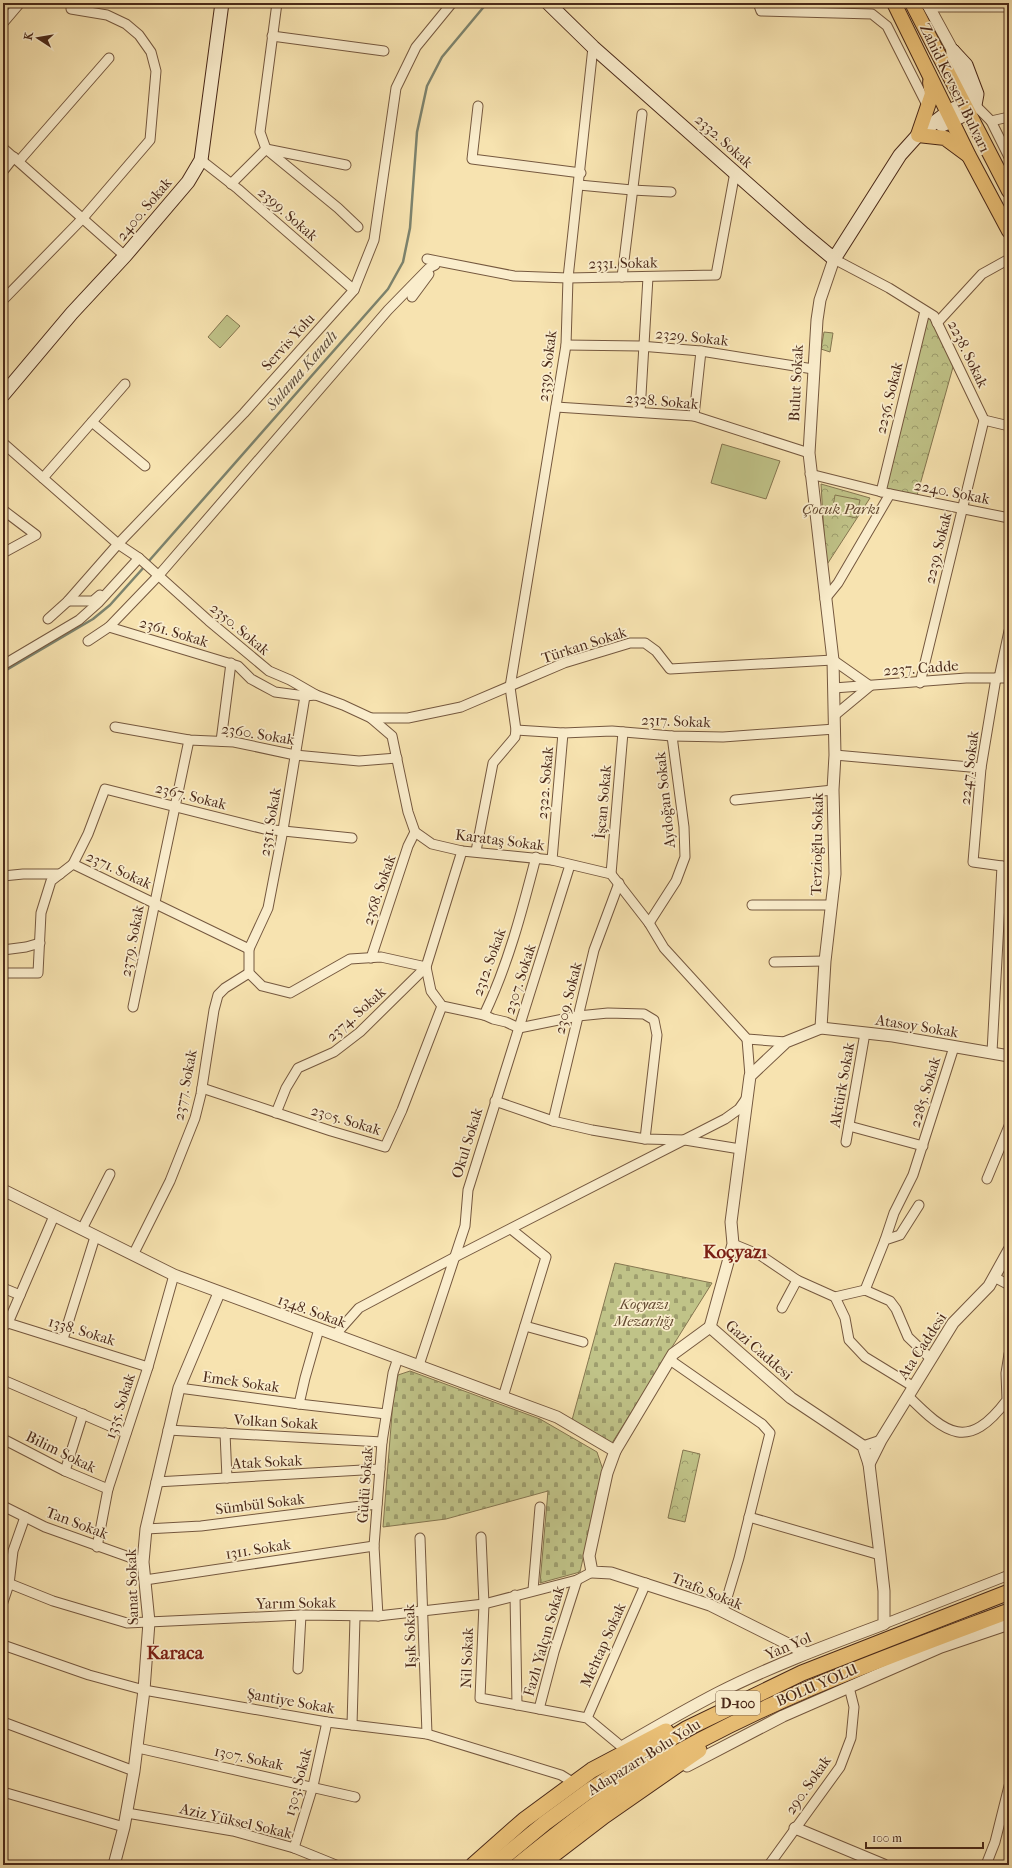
<svg xmlns="http://www.w3.org/2000/svg" width="1012" height="1868" viewBox="0 0 1012 1868" font-family="'IM FELL French Canon',serif">
<style>
.cemetery{fill:url(#cemetery-stones);stroke:#857650}
.park{fill:url(#park-crowns);stroke:#857650}
.pitch{fill:#c0c388;stroke:#857650}
.lines{fill:none;stroke-linecap:round;stroke-linejoin:round}
.stream{stroke:#7c836e;stroke-width:2.5}
.minor-casing{stroke:#75583f;stroke-width:11}
.tertiary-casing{stroke:#75583f;stroke-width:13}
.secondary-casing{stroke:#4a2919;stroke-width:15}
.primary-casing{stroke:#4a2919;stroke-width:16}
.trunk-casing{stroke:#4a2919;stroke-width:17}
.minor{stroke:#faedcc;stroke-width:9}
.tertiary{stroke:#faedcc;stroke-width:11}
.secondary{stroke:#faedcc;stroke-width:13}
.primary{stroke:#ecc278;stroke-width:14}
.trunk{stroke:#ecc278;stroke-width:15}
.labels{text-anchor:middle;stroke-width:3.5;stroke-linejoin:round;paint-order:stroke}
.shield{fill:#faedcc;stroke:#7f644f;stroke-width:1}
.shield-label{font-size:14px;font-weight:bold;fill:#4a2919}
.street-label{font-size:15px;fill:#4a2919;stroke:#faedcc}
.park-label{font-size:15px;font-style:italic;fill:#62482f;stroke:#faedcc}
.water-label{font-size:16px;font-style:italic;fill:#5f4e3c;stroke:#faedcc}
.district-label{font-size:19px;font-weight:bold;fill:#7a1f14;stroke:#faedcc}
</style>
<defs>
<pattern id="cemetery-stones" width="16" height="16" patternUnits="userSpaceOnUse"><rect width="16" height="16" fill="#c0c388"/><path d="M2 7V4a2 2 0 0 1 4 0v3zM10 15v-3a2 2 0 0 1 4 0v3z" fill="#9e9e6e"/></pattern>
<pattern id="park-crowns" width="20" height="18" patternUnits="userSpaceOnUse"><rect width="20" height="18" fill="#c0c388"/><path d="M2 6a3 3 0 1 1 6 0M12 15a3 3 0 1 1 6 0" fill="none" stroke="#9e9e6e"/></pattern>
</defs>
<rect width="100%" height="100%" fill="#f7e3b0"/>
<filter id="stains"><feTurbulence type="fractalNoise" baseFrequency=".005" numOctaves="4"/><feColorMatrix values="0 0 0 0 .2 0 0 0 0 .09 0 0 0 0 .02 0 0 0 .5 -.17"/></filter>
<radialGradient id="worn" r=".72"><stop offset=".6" stop-color="#630" stop-opacity="0"/><stop offset="1" stop-color="#630" stop-opacity=".3"/></radialGradient>
<!-- cemetery -->
<g class="cemetery">
<path d="M615 1263 712 1283 612 1443 572 1420Z"/>
<path d="M410 1371 540 1419 597 1452 603 1470 580 1572 540 1583 548 1491 446 1519 383 1527 393 1401 398 1375Z"/>
</g>
<!-- park -->
<g class="park">
<path d="M925 311 934 316 955 360 916 499 881 492Z"/>
<path d="M824 332 833 333 830 352 821 349Z"/>
<path d="M821 484 870 498 826 566Z"/>
<path d="M683 1450 700 1454 685 1522 668 1518Z"/>
</g>
<!-- pitch -->
<g class="pitch">
<path d="M227 315 240 326 220 348 208 337Z"/>
<path d="M722 444 780 461 766 499 711 483Z"/>
<path d="M835 495 860 500 856 518 832 512Z"/>
</g>
<g class="lines">
<!-- stream -->
<g class="stream">
<path d="M148 562 388 289 403 262 410 228 417 132 427 86 442 57 487 3"/>
<path d="M3 672 93 619 110 605 145 566"/>
</g>
<!-- minor casing -->
<g class="minor-casing">
<g id="minor">
<path d="M277 3 260 132 266 149 338 208 358 227"/>
<path d="M758 3 761 11 872 14 887 26 928 107"/>
<path d="M923 3 929 7H1009"/>
<path d="M3 23 20 3"/>
<path d="M272 36 384 51"/>
<path d="M975 105 991 121"/>
<path d="M478 106 472 159 581 173"/>
<path d="M1009 117 991 121 1009 157"/>
<path d="M3 148 125 256"/>
<path d="M201 160 238 189 354 290"/>
<path d="M19 161 109 58"/>
<path d="M3 171 14 157"/>
<path d="M231 184 266 149 346 165"/>
<path d="M579 185 632 190 671 192"/>
<path d="M427 259 514 276 568 278 716 275 735 172"/>
<path d="M834 259 889 288 934 316 984 420 1009 426"/>
<path d="M622 277 642 114"/>
<path d="M412 297 429 274"/>
<path d="M3 300 83 218 150 140 156 71 151 52 139 35 126 24 107 15 71 9"/>
<path d="M937 323 982 274 1009 259"/>
<path d="M566 345 640 346 701 351 813 369"/>
<path d="M556 407 694 416 809 453"/>
<path d="M640 412 648 277"/>
<path d="M694 416 701 351"/>
<path d="M92 422 145 466"/>
<path d="M3 443 118 544 139 558 209 621 269 671 290 680 316 695"/>
<path d="M810 474 890 494 838 583 825 599"/>
<path d="M43 478 125 384"/>
<path d="M881 492 925 311"/>
<path d="M890 494 1009 518"/>
<path d="M3 510 36 535 3 553"/>
<path d="M68 601H93L100 595"/>
<path d="M48 619 68 601 118 544 244 413 354 290 374 240 396 88 416 47 452 3"/>
<path d="M109 627 238 666 251 679 275 692 305 696 316 695 343 705 371 718 392 736 408 812 415 832 432 844 462 851 552 860 611 874 649 923 664 948 747 1039 786 1042"/>
<path d="M88 641 109 627 159 575 388 310 429 268 435 265"/>
<path d="M3 665 79 620 98 603 139 558"/>
<path d="M996 678 981 768 973 862 1009 867"/>
<path d="M999 678 1009 631"/>
<path d="M920 683 984 420"/>
<path d="M834 688 966 678H1009"/>
<path d="M305 696 283 830 268 908 249 949V973L262 986 290 993 350 959 381 957 426 967"/>
<path d="M371 718H408L461 707 564 663 630 643H645L656 651 670 669 833 660 870 686 835 715"/>
<path d="M115 727 189 740 234 742 295 755 359 761 397 758"/>
<path d="M516 730 563 733 612 731 672 736 723 737 835 729"/>
<path d="M221 741 231 663"/>
<path d="M835 755 981 768"/>
<path d="M735 800 833 790"/>
<path d="M462 851 426 967 431 991 442 1006 484 1015C508 965 522 911 536 857"/>
<path d="M476 851 493 763 515 737 516 730 510 687 566 345 568 278 593 47"/>
<path d="M552 860 563 733"/>
<path d="M73 864 88 834 105 789 264 829 352 838"/>
<path d="M611 874 623 732"/>
<path d="M3 876 23 874H60"/>
<path d="M752 905H831"/>
<path d="M649 923 676 881 685 857 684 827 672 736"/>
<path d="M3 950 26 947 40 943"/>
<path d="M371 958 408 846 415 832"/>
<path d="M774 962 825 961"/>
<path d="M3 973H38L41 913 51 881 73 864 249 949"/>
<path d="M133 1007 189 740"/>
<path d="M484 1015 493 1019 506 1022 519 1028 578 1016 608 1013 644 1014 654 1020 657 1035 645 1139"/>
<path d="M747 1039 750 1076"/>
<path d="M992 1052 1002 866"/>
<path d="M202 1088 331 1131 385 1147 402 1110 442 1006"/>
<path d="M495 1101 553 1121 592 1130 645 1139 685 1140 740 1149"/>
<path d="M276 1113 286 1088 298 1068 334 1052 360 1032 426 967"/>
<path d="M553 1121 594 950 619 883"/>
<path d="M849 1126 923 1146"/>
<path d="M846 1142 865 1033"/>
<path d="M987 1179 1009 1126"/>
<path d="M82 1229 110 1174"/>
<path d="M885 1240 894 1213 913 1175 954 1047"/>
<path d="M733 1244 760 1255 797 1280 835 1297 865 1290 890 1301 896 1309 908 1337 931 1359"/>
<path d="M133 1255 170 1181 195 1118 201 1094 214 1010 218 995 225 988 249 973"/>
<path d="M994 1277 1009 1285"/>
<path d="M3 1288 20 1295"/>
<path d="M865 1290 885 1240 900 1235 919 1205"/>
<path d="M835 1297 845 1318 849 1340 865 1357 914 1387"/>
<path d="M782 1308 797 1280"/>
<path d="M8 1323 148 1367"/>
<path d="M525 1326 583 1342"/>
<path d="M3 1327 8 1323 54 1216"/>
<path d="M335 1335 359 1308 455 1257 725 1119 739 1109 746 1099"/>
<path d="M63 1339 95 1237"/>
<path d="M670 1360 762 1424 770 1433 739 1558 723 1611"/>
<path d="M419 1365 465 1226 468 1190 570 865"/>
<path d="M3 1380 126 1433"/>
<path d="M179 1388 299 1404 386 1414"/>
<path d="M908 1396C946 1434 968 1452 1007 1400L1006 1373 1009 1354"/>
<path d="M503 1397 546 1257 511 1229"/>
<path d="M299 1404 305 1378 319 1329"/>
<path d="M168 1430 382 1442"/>
<path d="M225 1433 227 1478"/>
<path d="M3 1439 65 1471 108 1489"/>
<path d="M863 1446 881 1440"/>
<path d="M65 1471 83 1414"/>
<path d="M156 1482 380 1469"/>
<path d="M3 1506 45 1527 143 1562"/>
<path d="M749 1517 880 1555"/>
<path d="M146 1529 201 1526 377 1504"/>
<path d="M481 1537 484 1604 480 1698 587 1718 622 1747"/>
<path d="M420 1538 427 1734"/>
<path d="M97 1547 108 1489 148 1367 174 1275"/>
<path d="M145 1580 374 1546"/>
<path d="M3 1581 53 1601 127 1623 301 1615 378 1616 484 1604 577 1580 592 1572"/>
<path d="M533 1590 540 1507"/>
<path d="M515 1595 517 1705"/>
<path d="M3 1602 9 1584 13 1551 25 1517"/>
<path d="M378 1616 374 1546 382 1442 393 1373 398 1358"/>
<path d="M884 1624 1009 1575"/>
<path d="M3 1645 89 1675 144 1690 327 1722 427 1734 561 1775 574 1783"/>
<path d="M298 1669 301 1615"/>
<path d="M539 1709 554 1652 577 1580"/>
<path d="M587 1718 646 1583"/>
<path d="M3 1722 134 1771"/>
<path d="M352 1725 355 1617"/>
<path d="M138 1748 355 1797"/>
<path d="M3 1792 124 1827"/>
<path d="M127 1813 233 1831 294 1848 336 1865"/>
<path d="M294 1848 313 1786 327 1722"/>
<path d="M769 1865 840 1767 851 1738 854 1707 849 1687"/>
<path d="M986 1865 995 1842 1009 1786"/>
</g>
</g>
<!-- tertiary casing -->
<g class="tertiary-casing">
<g id="tertiary">
<path d="M929 3V7L953 51"/>
<path d="M821 1028 825 961 835 874 833 790 835 755 833 660 809 453 817 320 820 300 834 259"/>
<path d="M3 1190 174 1275 557 1417 615 1451"/>
<path d="M710 1327 673 1354 615 1451 607 1473 589 1556 592 1572 611 1573 710 1605 806 1653"/>
<path d="M869 1464 881 1440 953 1323 989 1286 1009 1250"/>
<path d="M625 1745C656 1727 687 1709 718 1693 771 1666 828 1645 884 1624V1591L880 1555 869 1464 863 1446 791 1398 710 1327 733 1244 731 1222 750 1076 786 1042 821 1028 893 1036 1009 1056"/>
<path d="M687 1766 783 1716 941 1647 1009 1624"/>
<path d="M795 1828 884 1865"/>
<path d="M114 1865 124 1827 134 1771 144 1690 149 1622 143 1562 146 1529 179 1388 219 1293"/>
</g>
</g>
<!-- secondary casing -->
<g class="secondary-casing">
<g id="secondary">
<path d="M548 3 593 47 804 234 834 259 900 155 918 135 948 112 963 104 966 97 963 86 953 65V51"/>
<path d="M942 125 968 113 975 105 977 94 966 65 953 51"/>
<path d="M3 395 72 313 125 256 188 182 201 160 222 3"/>
</g>
</g>
<!-- primary casing -->
<g class="primary-casing">
<g id="primary">
<path d="M894 3 969 156 1009 231"/>
<path d="M912 3 1009 191"/>
<path d="M930 82 932 94 918 135 945 138 968 155"/>
</g>
</g>
<!-- trunk casing -->
<g class="trunk-casing">
<g id="trunk">
<path d="M473 1865 524 1820 592 1770 666 1731"/>
<path d="M494 1865 545 1823 590 1790 686 1729 802 1673 1009 1592"/>
<path d="M518 1865C559 1832 600 1799 644 1772 759 1702 884 1658 1009 1611"/>
<path d="M540 1865 604 1816 699 1750"/>
</g>
</g>
<!-- minor -->
<use href="#minor" class="minor"/>
<!-- tertiary -->
<use href="#tertiary" class="tertiary"/>
<!-- secondary -->
<use href="#secondary" class="secondary"/>
<!-- primary -->
<use href="#primary" class="primary"/>
<!-- trunk -->
<use href="#trunk" class="trunk"/>
</g>
<g class="labels">
<!-- shield labels -->
<rect class="shield" x="716" y="1691" width="44" height="24" rx="3"/>
<g class="shield-label">
<text x="738" y="1708">D-100</text>
</g>
<!-- street labels -->
<g class="street-label">
<text transform="translate(955 88) rotate(64)" y="5">Zahid Kevseri Bulvarı</text>
<text transform="translate(724 141) rotate(42)" y="5">2332. Sokak</text>
<text transform="translate(144 209) rotate(-50)" y="5">2400. Sokak</text>
<text transform="translate(288 214) rotate(41)" y="5">2399. Sokak</text>
<text transform="translate(623 263) rotate(-1)" y="5">2331. Sokak</text>
<text transform="translate(692 337) rotate(6)" y="5">2329. Sokak</text>
<text transform="translate(288 342) rotate(-48)" y="5">Servis Yolu</text>
<text transform="translate(968 354) rotate(64)" y="5">2238. Sokak</text>
<text transform="translate(547 366) rotate(-83)" y="5">2339. Sokak</text>
<text transform="translate(796 383) rotate(-87)" y="5">Bulut Sokak</text>
<text transform="translate(889 398) rotate(-76)" y="5">2236. Sokak</text>
<text transform="translate(662 401) rotate(5)" y="5">2328. Sokak</text>
<text transform="translate(952 492) rotate(11)" y="5">2240. Sokak</text>
<text transform="translate(938 548) rotate(-76)" y="5">2239. Sokak</text>
<text transform="translate(240 629) rotate(40)" y="5">2350. Sokak</text>
<text transform="translate(174 632) rotate(17)" y="5">2361. Sokak</text>
<text transform="translate(584 645) rotate(-18)" y="5">Türkan Sokak</text>
<text transform="translate(921 668) rotate(-4)" y="5">2237. Cadde</text>
<text transform="translate(676 721) rotate(2)" y="5">2317. Sokak</text>
<text transform="translate(258 734) rotate(9)" y="5">2360. Sokak</text>
<text transform="translate(969 768) rotate(-83)" y="5">2247. Sokak</text>
<text transform="translate(545 783) rotate(-85)" y="5">2322. Sokak</text>
<text transform="translate(191 796) rotate(14)" y="5">2367. Sokak</text>
<text transform="translate(665 800) rotate(-96)" y="5">Aydoğan Sokak</text>
<text transform="translate(603 802) rotate(-85)" y="5">İşcan Sokak</text>
<text transform="translate(270 822) rotate(-80)" y="5">2351. Sokak</text>
<text transform="translate(500 840) rotate(7)" y="5">Karataş Sokak</text>
<text transform="translate(817 844) rotate(-89)" y="5">Terzioğlu Sokak</text>
<text transform="translate(119 870) rotate(25)" y="5">2371. Sokak</text>
<text transform="translate(379 890) rotate(-71)" y="5">2368. Sokak</text>
<text transform="translate(132 941) rotate(-79)" y="5">2379. Sokak</text>
<text transform="translate(489 962) rotate(-70)" y="5">2312. Sokak</text>
<text transform="translate(520 979) rotate(-72)" y="5">2307. Sokak</text>
<text transform="translate(568 998) rotate(-76)" y="5">2309. Sokak</text>
<text transform="translate(356 1014) rotate(-42)" y="5">2374. Sokak</text>
<text transform="translate(917 1026) rotate(9)" y="5">Atasoy Sokak</text>
<text transform="translate(185 1085) rotate(-79)" y="5">2377. Sokak</text>
<text transform="translate(842 1085) rotate(-80)" y="5">Aktürk Sokak</text>
<text transform="translate(925 1092) rotate(-73)" y="5">2285. Sokak</text>
<text transform="translate(346 1120) rotate(17)" y="5">2305. Sokak</text>
<text transform="translate(467 1143) rotate(-73)" y="5">Okul Sokak</text>
<text transform="translate(312 1311) rotate(20)" y="5">1348. Sokak</text>
<text transform="translate(82 1331) rotate(17)" y="5">1338. Sokak</text>
<text transform="translate(922 1346) rotate(-57)" y="5">Ata Caddesi</text>
<text transform="translate(759 1350) rotate(41)" y="5">Gazi Caddesi</text>
<text transform="translate(241 1382) rotate(8)" y="5">Emek Sokak</text>
<text transform="translate(120 1406) rotate(-72)" y="5">1335. Sokak</text>
<text transform="translate(276 1422) rotate(3)" y="5">Volkan Sokak</text>
<text transform="translate(61 1452) rotate(26)" y="5">Bilim Sokak</text>
<text transform="translate(267 1462) rotate(-3)" y="5">Atak Sokak</text>
<text transform="translate(365 1485) rotate(-86)" y="5">Güdü Sokak</text>
<text transform="translate(260 1504) rotate(-7)" y="5">Sümbül Sokak</text>
<text transform="translate(77 1523) rotate(21)" y="5">Tan Sokak</text>
<text transform="translate(258 1549) rotate(-9)" y="5">1311. Sokak</text>
<text transform="translate(132 1587) rotate(-92)" y="5">Sanat Sokak</text>
<text transform="translate(707 1591) rotate(22)" y="5">Trafo Sokak</text>
<text transform="translate(296 1603) rotate(-1)" y="5">Yarım Sokak</text>
<text transform="translate(410 1636) rotate(-92)" y="5">Işık Sokak</text>
<text transform="translate(544 1641) rotate(-74)" y="5">Fazlı Yalçın Sokak</text>
<text transform="translate(603 1645) rotate(-66)" y="5">Mehtap Sokak</text>
<text transform="translate(788 1646) rotate(-23)" y="5">Yan Yol</text>
<text transform="translate(467 1658) rotate(-88)" y="5">Nil Sokak</text>
<text transform="translate(817 1685) rotate(-23)" y="5">BOLU YOLU</text>
<text transform="translate(291 1701) rotate(10)" y="5">Şantiye Sokak</text>
<text transform="translate(644 1757) rotate(-32)" y="5">Adapazarı-Bolu Yolu</text>
<text transform="translate(249 1758) rotate(12)" y="5">1307. Sokak</text>
<text transform="translate(298 1782) rotate(-75)" y="5">1303. Sokak</text>
<text transform="translate(808 1785) rotate(-55)" y="5">290. Sokak</text>
<text transform="translate(236 1821) rotate(13)" y="5">Aziz Yüksel Sokak</text>
</g>
<!-- park labels -->
<g class="park-label">
<text x="841" y="514">Çocuk Parkı</text>
<text x="644" y="1309">Koçyazı<tspan x="644" dy="17">Mezarlığı</tspan></text>
</g>
<!-- water labels -->
<g class="water-label">
<text transform="translate(301 370) rotate(-49)" y="6">Sulama Kanalı</text>
</g>
<!-- district labels -->
<g class="district-label">
<text x="735" y="1258">Koçyazı</text>
<text x="175" y="1659">Karaca</text>
</g>
</g>
<!-- margin -->
<rect width="1012" height="1868" fill="none" stroke="#f7e3b0" stroke-width="16"/>
<rect x="4" y="4" width="1004" height="1860" fill="none" stroke="#4a2919" stroke-width="2"/>
<rect x="8" y="8" width="996" height="1852" fill="none" stroke="#4a2919"/>
<!-- north arrow -->
<g transform="translate(38 38) rotate(282)" stroke="#faedcc" stroke-width="3" paint-order="stroke">
<path d="M0-3L7 15L0 10L-7 15Z" fill="#4a2919"/>
<text y="-6" font-size="11" font-weight="bold" text-anchor="middle" fill="#4a2919">K</text>
</g>
<!-- scale -->
<path d="M866 1842v6h117v-6" fill="none" stroke="#4a2919" stroke-width="2"/>
<text x="872" y="1842" font-size="12" fill="#4a2919" stroke="#faedcc" stroke-width="3" paint-order="stroke">100 m</text>
<rect width="100%" height="100%" filter="url(#stains)"/>
<rect width="100%" height="100%" fill="url(#worn)"/>
</svg>
